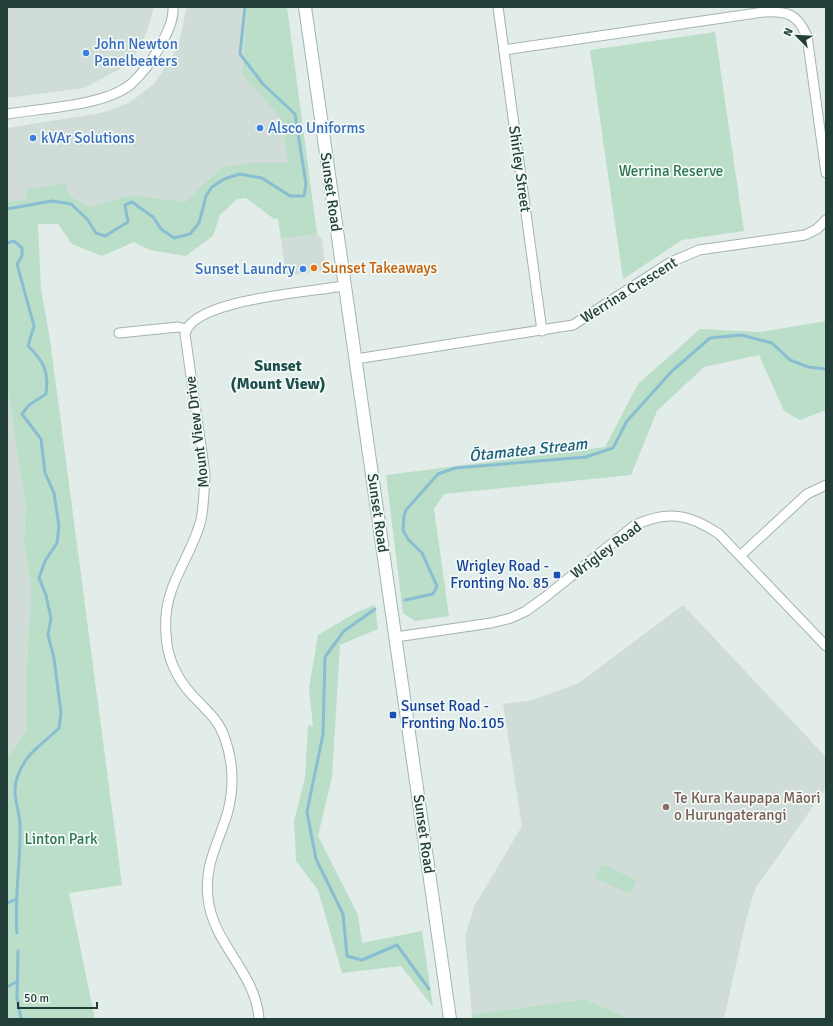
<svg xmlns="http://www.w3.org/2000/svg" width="833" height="1026" viewBox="0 0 833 1026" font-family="Signika,sans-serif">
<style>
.built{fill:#d0dcd8}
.green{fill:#badec8}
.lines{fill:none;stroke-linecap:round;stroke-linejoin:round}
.stream{stroke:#89bed2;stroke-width:3}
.minor-casing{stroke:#a5b4b1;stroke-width:11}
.secondary-casing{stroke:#a0b8b2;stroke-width:14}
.minor{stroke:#fff;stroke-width:9}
.secondary{stroke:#fff;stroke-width:12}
.shop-dot{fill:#3f7fe0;stroke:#f2f9f6;stroke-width:1.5}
.food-dot{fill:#e8710a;stroke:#f2f9f6;stroke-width:1.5}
.transit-dot{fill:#1a4fb4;stroke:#f2f9f6;stroke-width:1.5}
.education-dot{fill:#8d6e63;stroke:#f2f9f6;stroke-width:1.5}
.labels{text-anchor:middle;stroke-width:3.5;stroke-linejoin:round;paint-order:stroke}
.shop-label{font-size:15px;fill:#366cbe;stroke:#f2f9f6;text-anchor:start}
.street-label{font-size:15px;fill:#223e39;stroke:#f2f9f6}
.park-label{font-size:15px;fill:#2b7551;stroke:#f2f9f6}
.food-label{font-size:15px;fill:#c56008;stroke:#f2f9f6;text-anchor:start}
.transit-label{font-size:15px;fill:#164399;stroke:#f2f9f6;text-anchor:end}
.education-label{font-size:15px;fill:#785e54;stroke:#f2f9f6;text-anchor:start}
.neighbourhood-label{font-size:16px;font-weight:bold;fill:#1d504a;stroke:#f2f9f6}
.water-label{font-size:16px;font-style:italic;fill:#1b5f7b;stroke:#f2f9f6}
</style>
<rect width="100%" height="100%" fill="#e2ece9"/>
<!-- built -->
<g class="built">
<path d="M7 7H154L147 31 131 63 84 88 7 98Z"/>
<path d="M187 7H247L242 74 281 119 288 163H247L221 168 185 202 132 195 89 207 70 196 25 189 27 199 7 202V128L101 113 129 103 155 83 178 47Z"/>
<path d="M317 234 322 240 326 270 286 276 281 239Z"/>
<path d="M7 386 26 507 24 540 31 589 26 683 27 731 7 757Z"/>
<path d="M683 605 826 757V788L755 889 746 920 724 1019H631L584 999 472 1015 465 936 475 905 522 826 503 704 533 700 579 683Z"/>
</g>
<!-- green -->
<g class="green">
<path d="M247 7H287L317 234 281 239 278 218 274 219 246 198 237 199 220 215 213 236 186 256 150 250 134 242 102 256 72 244 58 224H38L41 289 50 340 122 885 69 893 95 1019H7V757L27 731 26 683 31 589 24 540 26 507 7 386V202L27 199 25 189 65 184 70 196 89 207 132 195 185 202 221 168 247 163H288L281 119 242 74Z"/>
<path d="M715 32 744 231 682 240 623 279 590 50Z"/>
<path d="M826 321V410L800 420 784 411 759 355 704 367 657 411 631 475 444 494 434 509 449 616 415 621 403 613 386 475 605 447 638 384 700 329 760 332Z"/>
<path d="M375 605 378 629 340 645 332 777 318 836 358 915 362 943 422 931 433 1007 401 966 342 973 318 890 296 861 294 821 305 778 308 725 313 726 309 688 318 635 357 612Z"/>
<path d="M602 864 636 880 630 894 595 878Z"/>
<path d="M584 999 631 1019H473L472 1015Z"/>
</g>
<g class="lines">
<!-- stream -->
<g class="stream">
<path d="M7 209 52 201 71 204 87 219 96 233 105 236 128 222 125 205 132 202 153 217 161 229 174 238 190 234 199 223 206 196 212 187 224 179 240 174 262 178 290 196H304L306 184 295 114 263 84 240 54 245 7"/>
<path d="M7 243 14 241 22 248V256L17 264 34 326 28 346C44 361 49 372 46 394L29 405 22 414 41 439 45 473 54 493 59 526 57 543 45 561 39 578 46 595 51 618 48 635 54 658 61 713 59 728C41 746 25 753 17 778 11 795 20 809 20 826 21 862 14 897 17 933"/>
<path d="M405 600 433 594 437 586 422 553 408 539 403 530 404 516 406 510 438 474 455 468 586 457 613 448 627 421 672 371 710 338 741 335 772 343 790 360 808 367 826 369"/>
<path d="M375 609 344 631 325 657 323 734 307 812 316 859 343 914 347 956 362 960 397 945 429 989"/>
<path d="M7 903 17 899"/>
<path d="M18 951 17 998 21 1019"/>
<path d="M7 987 18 981"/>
</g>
<!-- minor casing -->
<g class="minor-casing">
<g id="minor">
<path d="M498 7 542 331"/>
<path d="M504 50 764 12C788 11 797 14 807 36L826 173"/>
<path d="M7 114C42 108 105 106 131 84 142 74 151 62 158 50 165 37 174 22 173 7"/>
<path d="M119 333 178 327 186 329"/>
<path d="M356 359 573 325 671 262 699 250 805 235 817 229 826 220"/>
<path d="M741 555 807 494 826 485"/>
<path d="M396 637 491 623 511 618 526 611 544 598 635 525C668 510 689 514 719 534L826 646"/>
<path d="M259 1019C256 972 213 945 208 898 204 863 219 843 228 811 234 787 233 760 224 736 218 719 205 709 193 696 177 679 167 657 166 634 162 585 190 562 201 520 204 505 204 490 205 474L185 334C192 299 312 292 343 286"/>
</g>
</g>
<!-- secondary casing -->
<g class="secondary-casing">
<path id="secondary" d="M305 7 450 1019"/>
</g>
<!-- minor -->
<use href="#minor" class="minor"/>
<!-- secondary -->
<use href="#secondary" class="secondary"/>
</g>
<!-- markers -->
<g class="shop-dot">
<circle cx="86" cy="53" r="4"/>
<circle cx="260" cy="128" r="4"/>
<circle cx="33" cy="138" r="4"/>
<circle cx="303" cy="269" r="4"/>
</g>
<circle class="food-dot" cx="314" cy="268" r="4"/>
<g class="transit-dot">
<rect x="553" y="571" width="8" height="8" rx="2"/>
<rect x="389" y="711" width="8" height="8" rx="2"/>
</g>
<circle class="education-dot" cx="666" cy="807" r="4"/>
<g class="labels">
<!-- shop labels -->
<g class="shop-label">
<text x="94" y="49">John Newton<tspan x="94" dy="17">Panelbeaters</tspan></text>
<text x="268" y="133">Alsco Uniforms</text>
<text x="41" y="143">kVAr Solutions</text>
<text x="295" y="274" text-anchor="end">Sunset Laundry</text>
</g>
<!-- street labels -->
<g class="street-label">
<text transform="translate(520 169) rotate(82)" y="5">Shirley Street</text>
<text transform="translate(331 192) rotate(82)" y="5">Sunset Road</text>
<text transform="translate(629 290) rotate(-32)" y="5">Werrina Crescent</text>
<text transform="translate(197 432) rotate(-97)" y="5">Mount View Drive</text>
<text transform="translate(378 513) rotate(82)" y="5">Sunset Road</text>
<text transform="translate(606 550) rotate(-37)" y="5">Wrigley Road</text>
<text transform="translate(424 834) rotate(82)" y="5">Sunset Road</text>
</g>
<!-- park labels -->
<g class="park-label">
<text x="671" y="176">Werrina Reserve</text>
<text x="61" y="844">Linton Park</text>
</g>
<!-- food labels -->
<g class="food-label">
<text x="322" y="273">Sunset Takeaways</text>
</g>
<!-- transit labels -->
<g class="transit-label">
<text x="549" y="571">Wrigley Road -<tspan x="549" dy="17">Fronting No. 85</tspan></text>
<text x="401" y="711" text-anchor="start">Sunset Road -<tspan x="401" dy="17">Fronting No.105</tspan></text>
</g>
<!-- education labels -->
<g class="education-label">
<text x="674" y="803">Te Kura Kaupapa Māori<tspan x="674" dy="17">o Hurungaterangi</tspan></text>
</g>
<!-- neighbourhood labels -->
<g class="neighbourhood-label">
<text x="278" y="371">Sunset<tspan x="278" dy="18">(Mount View)</tspan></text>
</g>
<!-- water labels -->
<g class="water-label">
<text transform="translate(528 449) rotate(-6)" y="6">Ōtamatea Stream</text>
</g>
</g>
<!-- border -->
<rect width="833" height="1026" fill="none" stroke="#223e39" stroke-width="16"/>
<!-- north arrow -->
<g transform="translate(797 36) rotate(294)" stroke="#f2f9f6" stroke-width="3" paint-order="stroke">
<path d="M0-3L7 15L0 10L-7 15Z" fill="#223e39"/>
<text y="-6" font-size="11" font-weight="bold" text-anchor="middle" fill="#223e39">N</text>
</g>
<!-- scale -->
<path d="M18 1002v6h79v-6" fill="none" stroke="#223e39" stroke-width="2"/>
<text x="24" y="1002" font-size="12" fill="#223e39" stroke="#f2f9f6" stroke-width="3" paint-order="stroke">50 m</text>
</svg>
